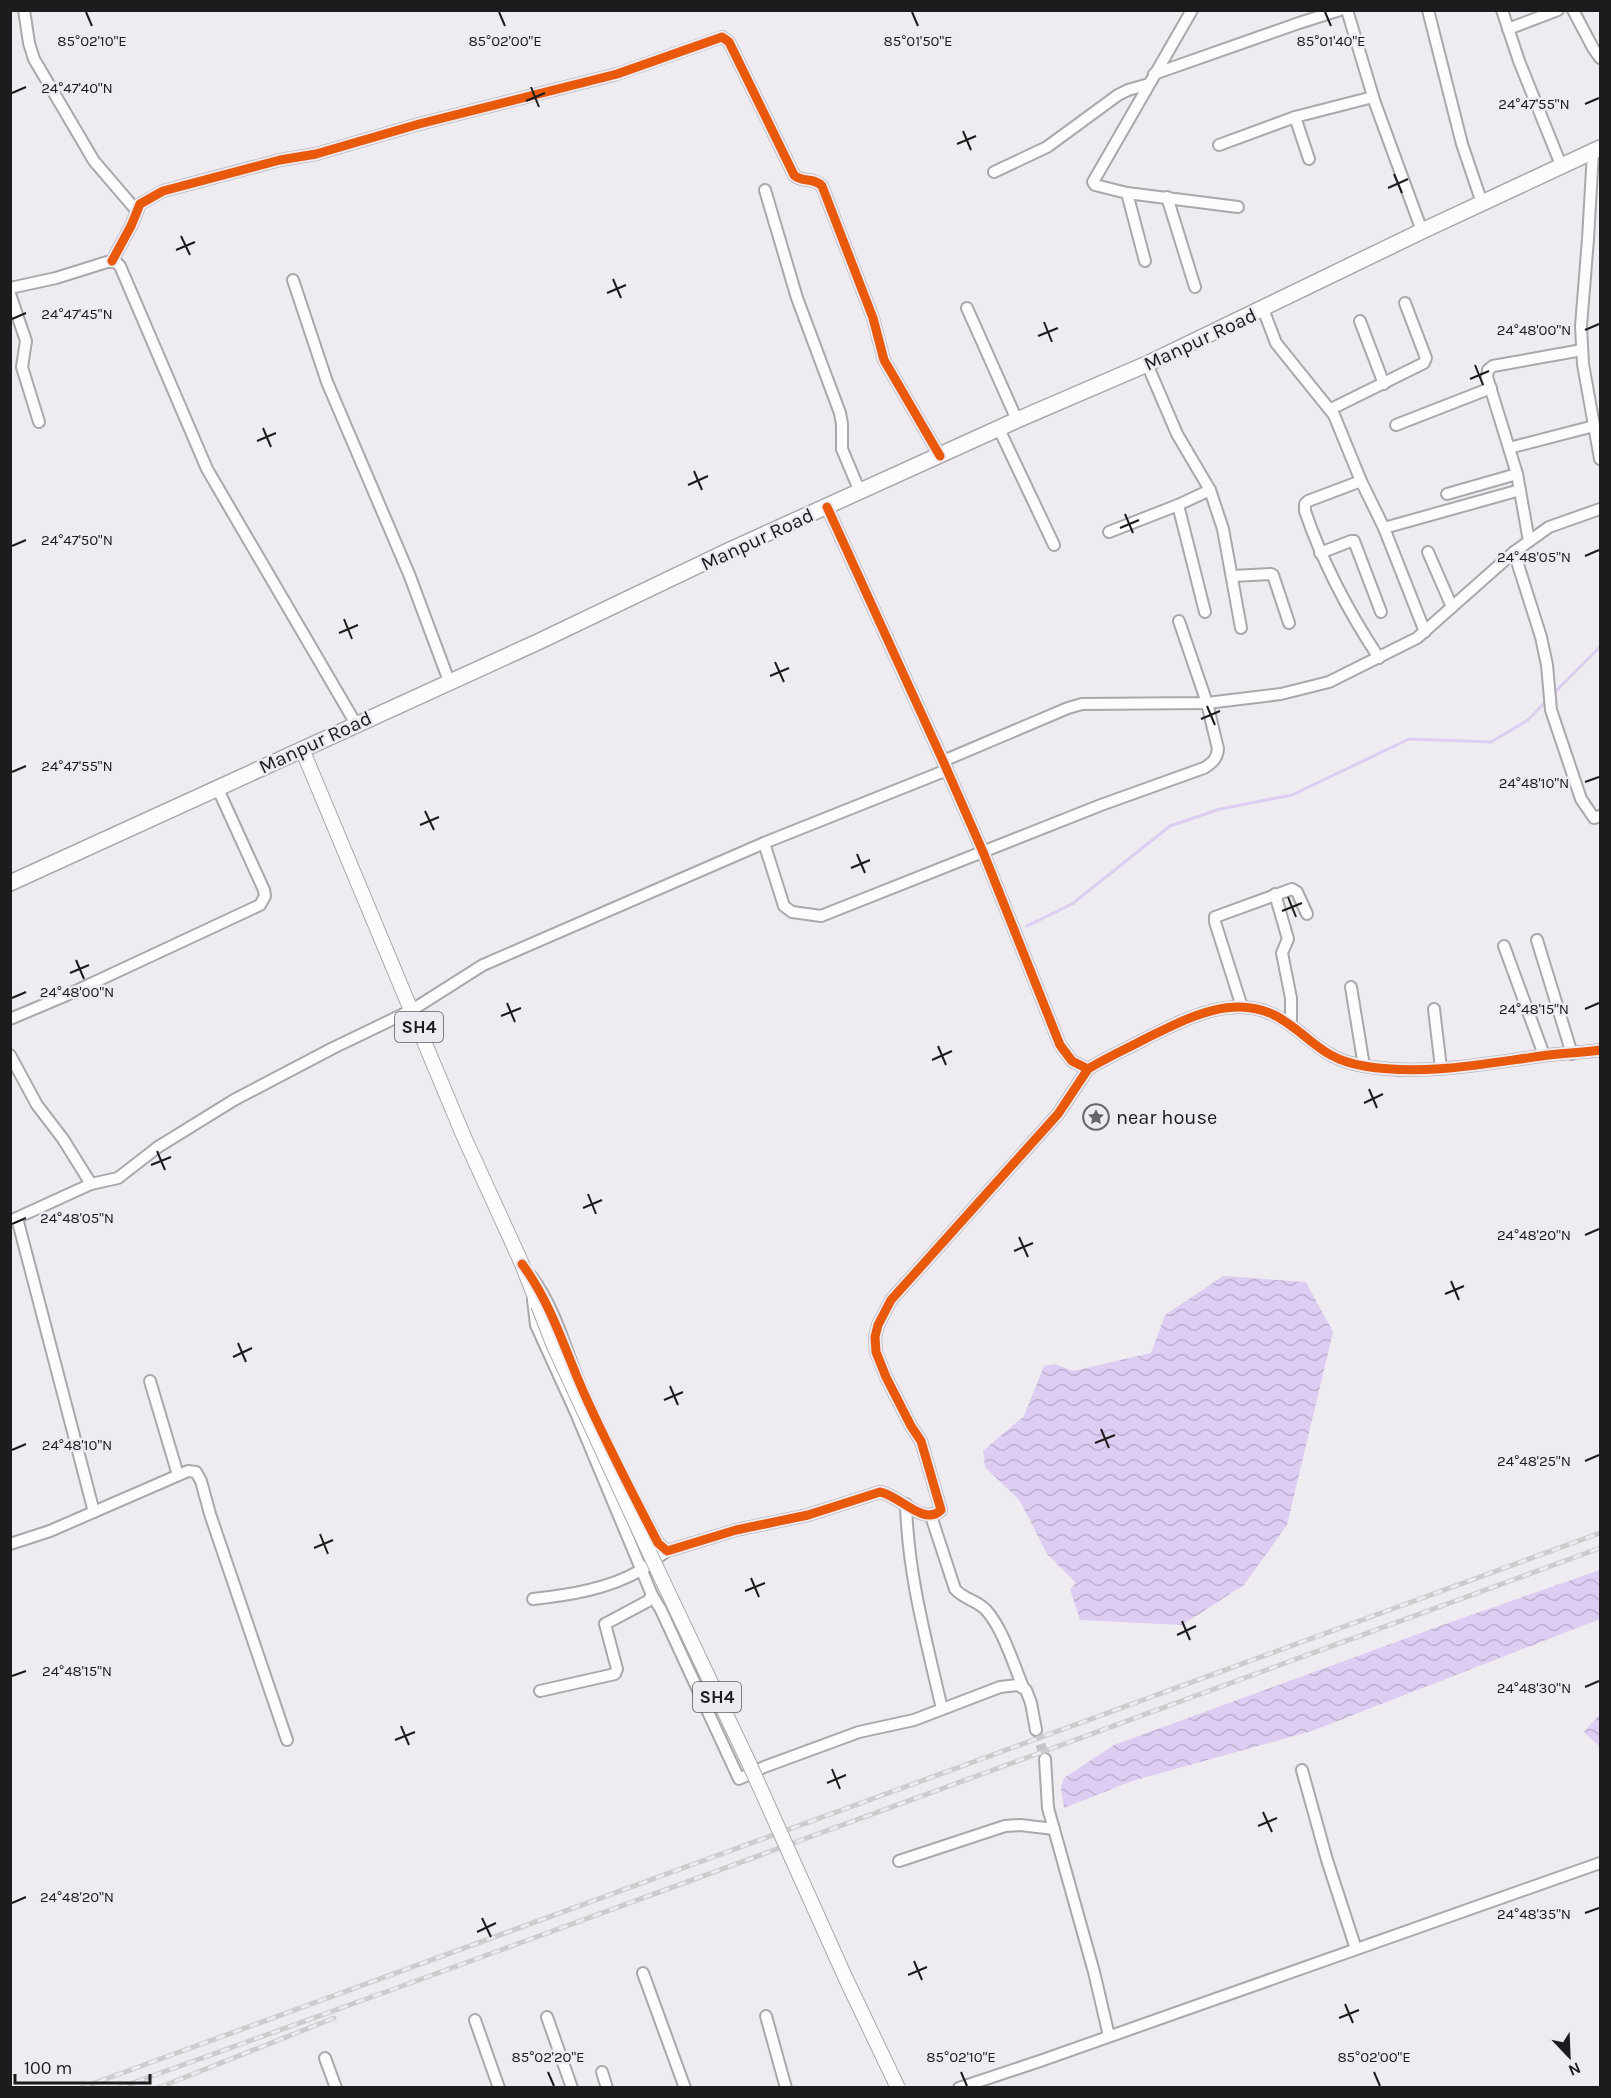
<svg xmlns="http://www.w3.org/2000/svg" width="1611" height="2098" viewBox="0 0 1611 2098" font-family="Karla,sans-serif">
<style>
.water{fill:url(#water-waves)}
.lines{fill:none;stroke-linecap:round;stroke-linejoin:round}
.stream{stroke:#ddcdf2;stroke-width:3}
.minor-tunnel{stroke:#c4c2c6;stroke-width:10;stroke-dasharray:10 5;stroke-linecap:butt}
.minor-casing{stroke:#a9a8ab;stroke-width:14}
.major-casing{stroke:#a9a8ab;stroke-width:16}
.highway-casing{stroke:#a9a8ab;stroke-width:18}
.minor{stroke:#fcfcfd;stroke-width:10}
.major{stroke:#fcfcfd;stroke-width:14}
.highway{stroke:#fcfcfd;stroke-width:15}
.rail-casing{stroke:#ccc;stroke-width:5}
.rail{stroke:#edeaf2;stroke-width:3;stroke-dasharray:9;stroke-linecap:butt}
.major-bridge-casing{stroke:#a9a8ab;stroke-width:16;stroke-linecap:butt}
.major-bridge{stroke:#fcfcfd;stroke-width:14}
.cycleway-casing{stroke:#edeaf2;stroke-width:13}
.cycleway{stroke:#e8590c;stroke-width:9}
.ticks{fill:none;stroke:#1c1b1e;stroke-width:2}
.labels{text-anchor:middle;stroke-width:5;stroke-linejoin:round;paint-order:stroke}
.shield{fill:#edeaf2;stroke:#5b595e;stroke-width:1.5}
.shield-label{font-size:18px;font-weight:bold;fill:#1c1b1e}
.street-label{font-size:20px;fill:#1c1b1e;stroke:#edeaf2}
.poi-label{font-size:20px;fill:#1c1b1e;stroke:#edeaf2;text-anchor:start}
.ticks-label{font-size:15px;text-anchor:middle;fill:#1c1b1e;stroke:#edeaf2;stroke-width:5;stroke-linejoin:round;paint-order:stroke}
</style>
<defs>
<pattern id="water-waves" width="16" height="10" patternUnits="userSpaceOnUse" patternTransform="scale(1.5)"><rect width="16" height="10" fill="#ddcdf2"/><path d="M0 5q4-4 8 0t8 0" fill="none" stroke="#bdafcf"/></pattern>
</defs>
<rect width="100%" height="100%" fill="#eeecf0"/>
<!-- water -->
<g class="water">
<path d="M1223 1276 1306 1282 1333 1332 1287 1525 1244 1585 1182 1625 1080 1620 1070 1589 1076 1583 1047 1554 1020 1501 985 1467 983 1451 1024 1416 1044 1366 1055 1364 1073 1371 1151 1353 1165 1315Z"/>
<path d="M1600 1570V1619L1312 1731 1132 1781 1064 1808 1061 1787 1064 1778 1114 1745 1451 1622Z"/>
<path d="M1600 1714V1747L1584 1732Z"/>
</g>
<g class="lines">
<!-- stream -->
<g class="stream">
<path d="M1553 694 1600 647"/>
<path d="M1027 926 1072 904 1170 826 1220 809 1292 795 1409 739 1491 742 1528 720 1546 701"/>
</g>
<!-- minor-tunnel -->
<path class="minor-tunnel" d="M1036 1730 1045 1759"/>
<!-- minor casing -->
<g class="minor-casing">
<g id="minor">
<path d="M24 10 29 43 34 59 94 161 136 210"/>
<path d="M1192 10 1093 182 1095 185 1127 193 1238 207"/>
<path d="M1347 10 1375 103 1422 231"/>
<path d="M1428 10 1462 144 1482 203"/>
<path d="M1502 10 1519 61 1561 165"/>
<path d="M1573 10 1593 48 1600 58"/>
<path d="M1508 29 1558 10"/>
<path d="M1154 74 1299 23 1340 10"/>
<path d="M1295 117 1309 159"/>
<path d="M1219 145 1295 117 1373 97"/>
<path d="M1593 152 1588 239 1581 326 1583 364 1600 459"/>
<path d="M994 172 1047 147 1118 95 1128 90 1149 84"/>
<path d="M765 190 797 298 840 413 842 424V449L860 492"/>
<path d="M1127 193 1145 261"/>
<path d="M1167 197 1195 287"/>
<path d="M112 261 131 226 140 204 163 191 280 160 316 154 419 124 617 74 722 37 729 42 794 175C802 183 814 177 822 186L873 318 884 360 940 456"/>
<path d="M293 280 327 382 409 574 449 681"/>
<path d="M10 288 56 278 107 262H116L120 266 207 469 356 724"/>
<path d="M10 294 26 341 22 367 39 422"/>
<path d="M967 308 1017 420"/>
<path d="M1263 309 1276 343 1334 415 1361 481 1384 528 1425 632"/>
<path d="M1360 321 1384 384"/>
<path d="M1147 364 1177 434 1210 490 1223 529 1241 628"/>
<path d="M1331 409 1424 363 1426 358 1405 303"/>
<path d="M1396 425 1491 388"/>
<path d="M999 429 1054 545"/>
<path d="M1509 448 1594 426"/>
<path d="M1361 481 1308 501 1305 504V511C1323 564 1348 611 1379 658"/>
<path d="M1447 494 1517 474"/>
<path d="M1178 505 1205 612"/>
<path d="M827 507 943 761 983 852 1060 1045 1072 1061 1088 1069C1106 1058 1126 1049 1145 1039 1185 1019 1234 992 1278 1017 1312 1037 1321 1059 1364 1066 1423 1076 1483 1064 1541 1056 1561 1053 1581 1053 1600 1050"/>
<path d="M1384 528 1520 490"/>
<path d="M1109 532 1178 505 1210 490"/>
<path d="M1529 541 1517 474 1487 377 1488 370 1493 366 1582 350"/>
<path d="M1428 552 1452 607"/>
<path d="M1514 552 1541 637 1547 665 1551 710 1581 799 1594 818 1600 816"/>
<path d="M1320 553 1351 541H1354L1381 612"/>
<path d="M1232 576 1271 574 1273 575 1289 623"/>
<path d="M943 761 1068 708 1082 704 1207 703 1281 694 1329 682 1417 638 1514 552 1549 527 1600 509"/>
<path d="M764 843 784 906 792 912 821 916 1101 805 1204 768C1212 763 1217 759 1218 749L1207 703 1179 621"/>
<path d="M1275 894 1288 939 1282 953 1291 998V1025"/>
<path d="M1537 940 1572 1054"/>
<path d="M1504 946 1544 1055"/>
<path d="M1351 987 1364 1066"/>
<path d="M1242 1007 1215 922V917L1292 889 1297 892 1307 914"/>
<path d="M1434 1009 1441 1068"/>
<path d="M10 1019 67 995 260 905 265 896 264 890 217 787"/>
<path d="M10 1055 37 1105 63 1139 91 1184"/>
<path d="M17 1218 94 1512"/>
<path d="M10 1221 91 1184 118 1178 158 1147 234 1100 333 1048 412 1010 483 965 764 843 947 770"/>
<path d="M531 1276C556 1309 566 1352 582 1390 605 1442 631 1493 658 1543L667 1551 736 1530 808 1515 880 1492C899 1495 924 1527 941 1510L921 1441 911 1426 886 1377 876 1352 875 1337 878 1325 891 1300 1058 1114 1088 1069"/>
<path d="M533 1300 536 1325 576 1413 652 1595 648 1601 605 1624 617 1669 615 1674 540 1691"/>
<path d="M150 1381 178 1475"/>
<path d="M906 1504C908 1576 926 1639 942 1709"/>
<path d="M931 1516 955 1589C963 1599 977 1600 986 1610 1003 1629 1013 1663 1023 1687"/>
<path d="M10 1544 50 1531 188 1471 196 1472 201 1481 210 1514 287 1740"/>
<path d="M652 1595 661 1610 739 1779 764 1767 859 1732 914 1720 1000 1687 1018 1685 1026 1690 1031 1703 1036 1730"/>
<path d="M533 1599C569 1595 609 1589 641 1570 650 1564 658 1557 667 1551"/>
<path d="M1045 1759 1048 1808 1094 1972 1109 2036"/>
<path d="M1302 1770 1327 1860 1356 1949"/>
<path d="M899 1861 1005 1826 1020 1825 1054 1829"/>
<path d="M643 1973 685 2088"/>
<path d="M766 2016 786 2088"/>
<path d="M547 2017 572 2088"/>
<path d="M475 2020 499 2088"/>
<path d="M325 2058 336 2088"/>
<path d="M602 2072 607 2088"/>
<path d="M959 2088 1040 2061 1600 1863"/>
</g>
</g>
<!-- major casing -->
<g class="major-casing">
<path id="major" d="M302 749 464 1137 522 1264 538 1305"/>
</g>
<!-- highway casing -->
<g class="highway-casing">
<path id="highway" d="M10 883 540 641 728 551 1017 420 1147 364 1422 231 1600 148"/>
</g>
<!-- minor -->
<use href="#minor" class="minor"/>
<!-- major -->
<use href="#major" class="major"/>
<!-- highway -->
<use href="#highway" class="highway"/>
<!-- rail casing -->
<g class="rail-casing">
<g id="rail">
<path d="M81 2088 1600 1533"/>
<path d="M119 2088 405 1985 1600 1548"/>
<path d="M158 2088 334 2018"/>
</g>
</g>
<!-- rail -->
<use href="#rail" class="rail"/>
<!-- major-bridge casing -->
<g class="major-bridge-casing">
<path id="major-bridge" d="M538 1305 554 1346 651 1556 749 1763 846 1979 898 2088"/>
</g>
<!-- major-bridge -->
<use href="#major-bridge" class="major-bridge"/>
<!-- cycleway casing -->
<g class="cycleway-casing">
<g id="cycleway">
<path d="M112 261 131 226 140 204 163 191 280 160 316 154 419 124 617 74 722 37 729 42 794 175C802 183 814 177 822 186L873 318 884 360 940 456"/>
<path d="M827 507 943 761 983 852 1060 1045 1072 1061 1088 1069C1106 1058 1126 1049 1145 1039 1185 1019 1234 992 1278 1017 1312 1037 1321 1059 1364 1066 1423 1076 1483 1064 1541 1056 1561 1053 1581 1053 1600 1050"/>
<path d="M522 1264C551 1303 564 1348 583 1391 606 1443 632 1493 658 1543L667 1551 736 1530 808 1515 880 1492C899 1495 924 1527 941 1510L921 1441 911 1426 886 1377 876 1352 875 1337 878 1325 891 1300 1058 1114 1088 1069"/>
</g>
</g>
<!-- cycleway -->
<use href="#cycleway" class="cycleway"/>
</g>
<!-- ticks -->
<path class="ticks" d="M86 12 92 26M499 12 505 26M912 12 918 26M1325 12 1331 26M531 87 539 107M12 93 26 87M526 101 545 93M1585 104 1599 98M963 131 971 150M957 144 976 136M1394 174 1402 193M1388 188 1408 179M181 236 190 255M176 250 195 242M613 279 621 298M607 293 626 285M12 319 26 313M1044 322 1052 342M1585 330 1599 324M1038 336 1058 328M1475 365 1483 385M1470 379 1489 371M263 428 271 447M257 441 276 433M694 471 702 490M688 485 708 476M1125 514 1133 533M1120 528 1139 520M12 546 26 540M1585 556 1599 550M344 619 352 639M339 633 358 625M775 662 784 682M770 676 789 668M1207 706 1215 725M1201 719 1220 711M12 772 26 766M1585 782 1599 777M425 811 434 830M420 825 439 817M857 854 865 873M851 868 870 860M1288 897 1296 917M1282 911 1302 903M76 960 84 979M70 973 89 965M12 998 26 992M507 1003 515 1022M1585 1009 1599 1003M501 1016 521 1008M938 1046 946 1065M932 1060 952 1051M1369 1089 1377 1108M1364 1103 1383 1094M157 1151 165 1170M151 1165 171 1157M588 1194 596 1214M583 1208 602 1200M12 1224 26 1218M1585 1235 1599 1229M1019 1237 1028 1257M1014 1251 1033 1243M1451 1281 1459 1300M1445 1294 1464 1286M238 1343 246 1362M233 1357 252 1348M670 1386 678 1405M664 1400 683 1392M1101 1429 1109 1448M1095 1443 1115 1435M12 1450 26 1444M1585 1461 1599 1455M320 1534 328 1554M314 1548 333 1540M751 1578 759 1597M745 1591 765 1583M1182 1621 1190 1640M1177 1635 1196 1626M12 1676 26 1671M1585 1687 1599 1681M401 1726 409 1745M395 1740 415 1732M832 1769 840 1789M827 1783 846 1775M1263 1812 1272 1832M1258 1826 1277 1818M12 1903 26 1897M1585 1913 1599 1908M482 1918 491 1937M477 1932 496 1923M914 1961 922 1980M908 1975 927 1967M1345 2004 1353 2023M1339 2018 1359 2010M548 2072 554 2086M961 2072 967 2086M1374 2072 1380 2086"/>
<!-- icons -->
<defs>
<g id="sight-ring" transform="scale(1.35)"><circle r="9.5" fill="#edeaf2" stroke="#666468" stroke-width="1.5"/><path d="M0-6L1.8-2.2L6-1.7L2.9 1.2L3.7 5.4L0 3.3L-3.7 5.4L-2.9 1.2L-6-1.7L-1.8-2.2Z" fill="#666468"/></g>
</defs>
<g fill-rule="evenodd">
<use href="#sight-ring" x="1096" y="1117"/>
</g>
<g class="labels">
<!-- shield labels -->
<g class="shield">
<rect x="395" y="1012" width="48" height="30" rx="4.5"/>
<rect x="693" y="1682" width="48" height="30" rx="4.5"/>
</g>
<g class="shield-label">
<text x="419" y="1033">SH4</text>
<text x="717" y="1703">SH4</text>
</g>
<!-- street labels -->
<g class="street-label">
<text transform="translate(1200 339) rotate(-25)" y="7">Manpur Road</text>
<text transform="translate(757 539) rotate(-25)" y="7">Manpur Road</text>
<text transform="translate(315 742) rotate(-25)" y="7">Manpur Road</text>
</g>
<!-- poi labels -->
<g class="poi-label">
<text x="1116" y="1124">near house</text>
</g>
</g>
<g class="ticks-label">
<text x="92" y="46">85°02'10"E</text>
<text x="505" y="46">85°02'00"E</text>
<text x="918" y="46">85°01'50"E</text>
<text x="1331" y="46">85°01'40"E</text>
<text x="77" y="93">24°47'40"N</text>
<text x="1534" y="109">24°47'55"N</text>
<text x="77" y="319">24°47'45"N</text>
<text x="1534" y="335">24°48'00"N</text>
<text x="77" y="545">24°47'50"N</text>
<text x="1534" y="562">24°48'05"N</text>
<text x="77" y="771">24°47'55"N</text>
<text x="1534" y="788">24°48'10"N</text>
<text x="77" y="997">24°48'00"N</text>
<text x="1534" y="1014">24°48'15"N</text>
<text x="77" y="1223">24°48'05"N</text>
<text x="1534" y="1240">24°48'20"N</text>
<text x="77" y="1450">24°48'10"N</text>
<text x="1534" y="1466">24°48'25"N</text>
<text x="77" y="1676">24°48'15"N</text>
<text x="1534" y="1693">24°48'30"N</text>
<text x="77" y="1902">24°48'20"N</text>
<text x="1534" y="1919">24°48'35"N</text>
<text x="548" y="2062">85°02'20"E</text>
<text x="961" y="2062">85°02'10"E</text>
<text x="1374" y="2062">85°02'00"E</text>
</g>
<!-- border -->
<rect width="1611" height="2098" fill="none" stroke="#1c1b1e" stroke-width="24"/>
<!-- north arrow -->
<g transform="translate(1569 2056) rotate(157)" stroke="#edeaf2" stroke-width="4.5" paint-order="stroke">
<path d="M0-4.5L10 22L0 15L-10 22Z" fill="#1c1b1e"/>
<text y="-9" font-size="16" font-weight="bold" text-anchor="middle" fill="#1c1b1e">N</text>
</g>
<!-- scale -->
<path d="M15 2074v9h135v-9" fill="none" stroke="#1c1b1e" stroke-width="3"/>
<text x="24" y="2074" font-size="18" fill="#1c1b1e" stroke="#edeaf2" stroke-width="4.5" paint-order="stroke">100 m</text>
</svg>
